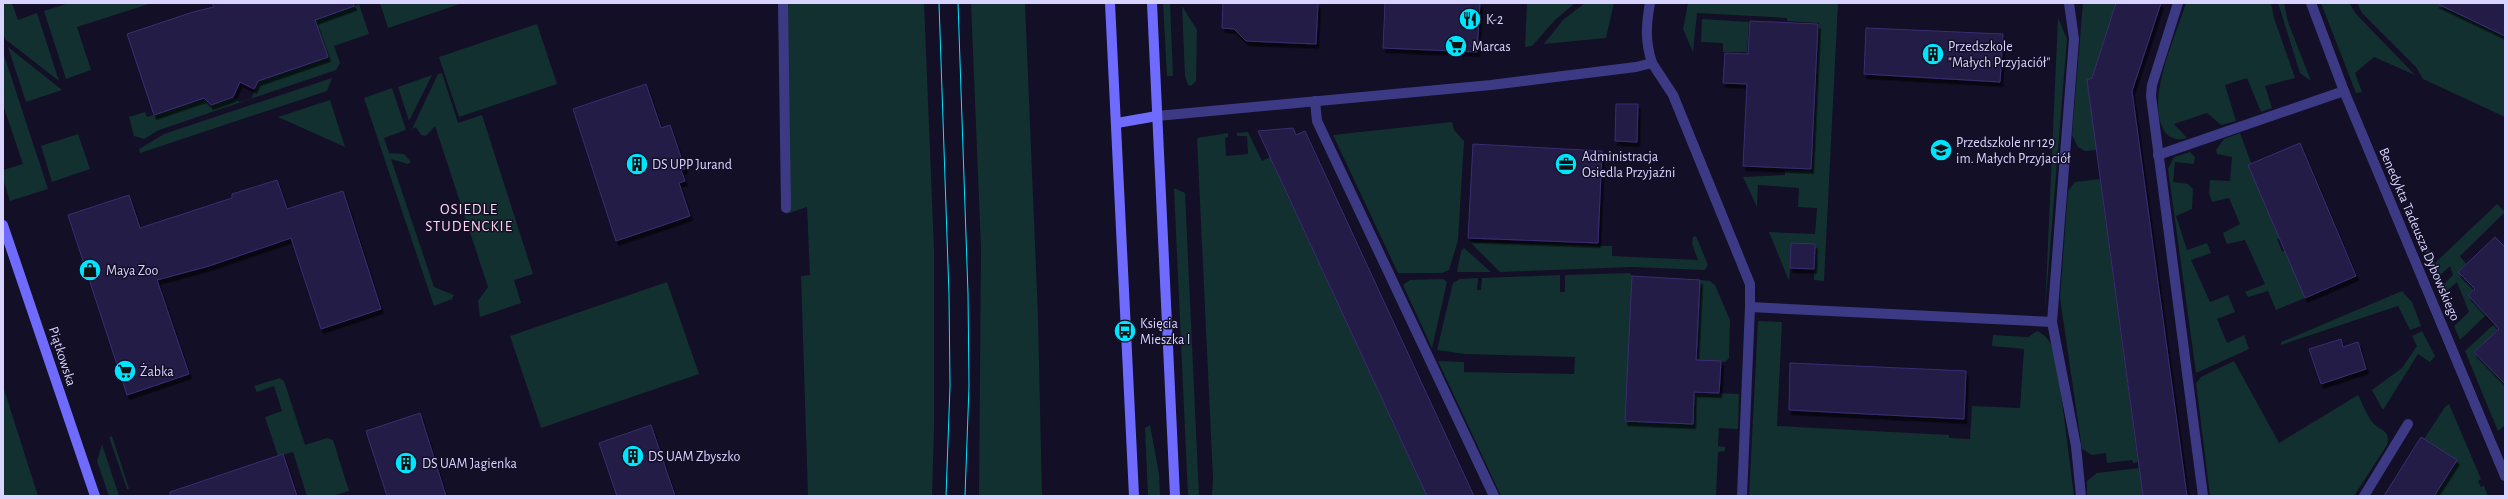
<svg xmlns="http://www.w3.org/2000/svg" width="2508" height="499" viewBox="0 0 2508 499" font-family="'Alegreya Sans',sans-serif">
<style>
.green{fill:#12302f}
.building{fill:#241b47;stroke:#3b2d73;filter:url(#shadow)}
.lines{fill:none;stroke-linecap:round;stroke-linejoin:round}
.street{stroke:#3d3a85;stroke-width:10}
.secondary{stroke:#6f6bff;stroke-width:10}
.tram{stroke:#00e5ff;stroke-width:1}
.labels{text-anchor:middle;stroke-width:3;stroke-linejoin:round;paint-order:stroke}
.poi-label{font-size:14px;fill:#d9d4ff;stroke:#130f26;text-anchor:start}
.street-label{font-size:14px;fill:#d9d4ff;stroke:#130f26}
.neighbourhood-label{font-size:15px;letter-spacing:1px;fill:#ffd6f0;stroke:#130f26}
</style>
<defs>
<filter id="shadow"><feDropShadow dx="2.5" dy="4.5" stdDeviation="0" flood-color="#0009"/></filter>
</defs>
<rect width="100%" height="100%" fill="#130f26"/>
<!-- green -->
<g class="green">
<path d="M3 3H12L18 20 37 13 59 81 5 39 3 32Z"/>
<path d="M69 3H152L77 27 91 70 66 79 44 11Z"/>
<path d="M380 3H463L388 28Z"/>
<path d="M779 3H924L934 249V429L932 496H808L801 276 810 275 807 207 786 214 785 123Z"/>
<path d="M971 3H1025L1038 317 1042 496H979L981 249Z"/>
<path d="M1163 3H1170L1173 76H1167Z"/>
<path d="M1527 3H1575L1555 20 1532 46 1525 47Z"/>
<path d="M1585 3H1614L1606 38 1544 44 1563 20Z"/>
<path d="M1688 3H1838L1824 281 1814 280 1815 244 1792 243 1789 281 1769 232 1815 234 1817 208 1798 207 1799 188 1758 185 1757 207 1743 177 1785 175V170L1812 171 1819 23 1787 21V18L1697 13 1693 52 1683 29Z"/>
<path d="M2083 3H2116L2091 81 2087 80 2097 150 2085 151 2078 147 2072 135Z"/>
<path d="M2186 3H2271L2274 18 2295 78 2265 86 2272 108 2261 112 2247 78 2225 85 2236 121 2221 125 2207 113 2174 124 2187 138C2159 146 2156 111 2159 91 2163 62 2177 31 2186 3Z"/>
<path d="M2278 3H2284L2288 22 2311 81 2300 73Z"/>
<path d="M2321 3H2349L2356 14 2415 75 2374 57 2355 73 2362 92 2356 93Z"/>
<path d="M2357 3H2436L2505 36V117L2423 79 2416 67 2362 13Z"/>
<path d="M359 4 369 34 334 46 340 63 336 70 159 130 144 139 134 136 129 117 145 112 147 117 204 98 211 105 233 97 239 102 252 98 257 81 328 57 313 14 325 16Z"/>
<path d="M1182 6 1197 30 1196 81 1191 86 1188 85 1185 76Z"/>
<path d="M2058 18 2067 39 2045 310Z"/>
<path d="M1702 19 1749 22 1747 52H1723V43L1701 42Z"/>
<path d="M537 24 557 84 459 117 439 57Z"/>
<path d="M8 47 62 90 26 102Z"/>
<path d="M3 52 48 189 10 201 3 179V170L23 164 3 105Z"/>
<path d="M442 73 458 123 482 115 533 274 514 280 521 303 480 317 478 301 488 287 435 126 426 136 421 135 416 127 412 129 438 74Z"/>
<path d="M432 75 409 121 398 87Z"/>
<path d="M332 78 327 91 140 153 139 149 164 134Z"/>
<path d="M392 88 406 130 384 138 389 153 404 154 411 162 408 164 391 159 434 287 454 295 452 299 434 306 364 98Z"/>
<path d="M330 100 345 147 278 117Z"/>
<path d="M1452 122 1454 130 1464 141 1458 240 1449 270 1442 273H1398L1333 135Z"/>
<path d="M1248 132 1262 161 1270 157 1427 496H1212L1213 478 1197 138 1228 133V137L1225 138 1226 156 1248 154 1247 136H1237V133Z"/>
<path d="M2240 133 2279 238 2277 239 2282 251H2285L2305 298 2276 310 2268 291 2248 297 2245 292 2265 284 2245 240 2227 244 2223 233 2240 224 2229 198 2212 202 2209 193 2210 180 2230 181 2232 157 2217 154 2216 150 2224 139Z"/>
<path d="M78 134 90 169 52 182 41 146Z"/>
<path d="M2190 152 2195 157 2194 164 2175 162 2173 182 2188 184 2193 189 2192 209 2176 216 2187 250 2207 243 2211 253 2191 260 2210 302 2228 295 2235 312 2217 319 2227 343 2244 335 2249 349 2196 373 2168 169 2174 157Z"/>
<path d="M2100 179 2138 462 2133 463 2132 460 2107 463 2106 453 2092 455 2082 449 2060 298 2068 191 2075 182Z"/>
<path d="M1174 188 1185 193 1199 496H1188Z"/>
<path d="M2497 204 2505 212 2460 256 2466 264 2459 272 2475 289 2468 295 2486 315 2460 340 2454 326 2469 312 2457 282 2442 295 2439 289 2453 275 2450 266 2435 280 2424 255 2428 247 2435 263Z"/>
<path d="M1696 236 1708 265 1705 270 1632 267 1500 272 1470 242 1612 246V256L1698 260 1692 244 1693 237Z"/>
<path d="M1464 248 1491 272H1457L1461 251Z"/>
<path d="M1630 273 1632 276 1625 420 1692 424 1694 392 1739 394 1738 429 1719 428 1718 446 1725 447V451L1718 452 1716 496H1501L1438 361 1464 362V372L1574 374 1575 357 1465 354 1437 350 1453 283 1460 279 1478 278 1477 290H1481L1482 278 1560 275V292H1565V275Z"/>
<path d="M1443 279 1447 282 1432 348 1403 285 1410 280Z"/>
<path d="M1700 280 1710 281 1715 285 1730 320 1729 358 1725 362 1696 360Z"/>
<path d="M667 282 699 374 541 428 510 336Z"/>
<path d="M2402 291 2412 302 2421 326 2410 330 2398 306 2281 345V342Z"/>
<path d="M2505 314V323L2474 352 2505 384V425L2498 431 2465 351Z"/>
<path d="M1758 321 1782 322 1777 426 1949 435V438L1970 439 1972 406 2020 408 2024 349 1992 346 1993 335 2028 337 2037 331C2051 338 2053 348 2057 362L2074 496H1749Z"/>
<path d="M2422 331 2435 356 2430 362 2418 354 2383 410 2372 390 2402 368 2417 346 2412 336Z"/>
<path d="M2234 361 2279 443 2358 395C2363 404 2367 417 2374 424 2382 431 2391 431 2387 445L2354 496H2210L2196 383 2201 377Z"/>
<path d="M280 378 284 381 305 445 327 438 333 440 349 491 332 496H307L293 452 278 456 265 417 282 411 274 386 257 392 254 386Z"/>
<path d="M3 386 38 496H3Z"/>
<path d="M2449 404 2481 479 2478 481 2481 487 2484 486 2488 496H2434L2457 460 2424 439 2445 407Z"/>
<path d="M1150 425 1159 474 1160 496H1148L1145 428Z"/>
<path d="M112 436 129 489H127L109 437Z"/>
<path d="M102 444 119 496H109L97 461Z"/>
<path d="M2139 468 2143 496H2087V481L2097 473Z"/>
</g>
<!-- building -->
<g class="building">
<path d="M212 3H353L354 6 315 20 328 57 258 81 254 89 240 82 233 97 211 105 204 98 154 115 127 34 193 12 214 7Z"/>
<path d="M1223 3H1318L1316 44 1246 41 1234 29 1222 28Z"/>
<path d="M1385 3H1480L1477 52 1383 48Z"/>
<path d="M2116 3H2161L2132 91 2187 496H2143L2087 80 2092 78Z"/>
<path d="M2436 3H2505V36Z"/>
<path d="M1750 21 1818 24 1811 169 1743 166 1747 84 1723 83 1725 53 1748 54Z"/>
<path d="M1866 28 2003 34 2000 82 1864 74Z"/>
<path d="M646 84 661 128 670 125 685 169 681 170 685 181 679 183 690 216 616 241 573 109Z"/>
<path d="M1616 104H1638L1637 142 1615 141Z"/>
<path d="M1293 128 1296 135 1305 131 1474 496H1427L1258 131Z"/>
<path d="M2300 143 2356 276 2305 298 2248 165Z"/>
<path d="M1473 144 1602 151 1598 243 1468 238Z"/>
<path d="M277 180 287 209 343 191 381 309 321 329 291 238 209 266 157 280 189 374 127 395 68 215 129 195 140 228 232 198V194Z"/>
<path d="M2495 237 2505 247V384L2474 352 2499 329 2468 295 2475 289 2458 272Z"/>
<path d="M1791 243 1815 244 1814 269 1790 268Z"/>
<path d="M1632 276 1700 280 1696 360 1721 361 1720 379 1719 393 1694 392 1693 424 1625 421Z"/>
<path d="M2341 339 2343 347 2358 342 2366 369 2321 384 2309 349Z"/>
<path d="M1790 363 1966 371 1964 419 1789 410Z"/>
<path d="M420 413 446 496H387L366 431Z"/>
<path d="M651 425 675 496H617L599 443Z"/>
<path d="M2421 437 2457 460 2434 496H2384Z"/>
<path d="M283 454 297 496H170V492Z"/>
</g>
<g class="lines">
<!-- street -->
<g class="street">
<path d="M783 3 786 208"/>
<path d="M2069 3 2074 39 2052 322 2076 446 2081 496"/>
<path d="M2178 3 2152 85 2151 96 2203 496"/>
<path d="M2311 3 2344 91 2505 476"/>
<path d="M1652 63 1673 95 1750 284V307L2052 322"/>
<path d="M1315 101 1317 121 1494 496"/>
<path d="M1157 116 1491 85 1636 67 1652 63C1645 41 1646 25 1650 3"/>
<path d="M2158 155 2344 91"/>
<path d="M1742 496 1750 307"/>
<path d="M2364 496 2408 424"/>
</g>
<!-- secondary -->
<g class="secondary">
<path d="M1110 3 1134 496"/>
<path d="M1152 3 1175 496"/>
<path d="M1117 123 1157 116"/>
<path d="M3 225 95 496"/>
</g>
<!-- tram -->
<g class="tram">
<path d="M939 3 949 295 950 386 946 496"/>
<path d="M958 3 968 294 969 386 965 496"/>
</g>
</g>
<!-- icons -->
<defs>
<g id="restaurant-disc" transform="scale(1.15)"><circle r="9.5" fill="#00e5ff" stroke="#130f26"/><path d="M-5-6h1v4h1v-4h1v4h1v-4h1v5L-1.5 .5V6h-2V.5L-5-1ZM5-6V6H3V1.5H1.5Q1.5-4 5-6Z" fill="#111"/></g>
<g id="supermarket-disc" transform="scale(1.15)"><circle r="9.5" fill="#00e5ff" stroke="#130f26"/><path d="M-6-5.5h2.5l.6 2H6L4.5 2H-2.5L-4.4-4H-6ZM-1.5 3.2a1.3 1.3 0 1 0 .1 0ZM3 3.2a1.3 1.3 0 1 0 .1 0Z" fill="#111"/></g>
<g id="building-disc" transform="scale(1.15)"><circle r="9.5" fill="#00e5ff" stroke="#130f26"/><path d="M-4-6H4V6H1V3H-1V6H-4ZM-2.5-4.3h1.7v1.8h-1.7ZM.8-4.3h1.7v1.8H.8ZM-2.5-1h1.7V.8h-1.7ZM.8-1h1.7V.8H.8Z" fill="#111"/></g>
<g id="school-disc" transform="scale(1.15)"><circle r="9.5" fill="#00e5ff" stroke="#130f26"/><path d="M0-5L7-2L0 1L-7-2ZM-4 1L0 2.5L4 1V4Q0 6-4 4Z" fill="#111"/></g>
<g id="office-disc" transform="scale(1.15)"><circle r="9.5" fill="#00e5ff" stroke="#130f26"/><path d="M-6-3h4V-5.5h4V-3h4V5H-6ZM-1-4.5V-3h2v-1.5ZM-6 0V1H6V0Z" fill="#111"/></g>
<g id="shop-disc" transform="scale(1.15)"><circle r="9.5" fill="#00e5ff" stroke="#130f26"/><path d="M-5-2.5h2.3a2.7 3.5 0 0 1 5.4 0H5L5.5 6h-11ZM-1.5-2.5h3a1.5 2.3 0 0 0-3 0Z" fill="#111"/></g>
<g id="bus-disc" transform="scale(1.15)"><circle r="9.5" fill="#00e5ff" stroke="#130f26"/><path d="M-5-6H5V4H4V6H2V4H-2V6H-4V4H-5ZM-3.5-4V0h7V-4ZM-3.5 1.2v1.5H-2V1.2ZM2 1.2v1.5H3.5V1.2Z" fill="#111"/></g>
</defs>
<g fill-rule="evenodd">
<use href="#restaurant-disc" x="1470" y="19"/>
<use href="#supermarket-disc" x="1456" y="46"/>
<use href="#building-disc" x="1933" y="54"/>
<use href="#school-disc" x="1941" y="150"/>
<use href="#building-disc" x="637" y="164"/>
<use href="#office-disc" x="1566" y="164"/>
<use href="#shop-disc" x="90" y="270"/>
<use href="#bus-disc" x="1125" y="331"/>
<use href="#supermarket-disc" x="125" y="371"/>
<use href="#building-disc" x="633" y="456"/>
<use href="#building-disc" x="406" y="463"/>
</g>
<g class="labels">
<!-- poi labels -->
<g class="poi-label">
<text x="1486" y="24">K-2</text>
<text x="1472" y="51">Marcas</text>
<text x="1948" y="51">Przedszkole<tspan x="1948" dy="16">"Małych Przyjaciół"</tspan></text>
<text x="1956" y="147">Przedszkole nr 129<tspan x="1956" dy="16">im. Małych Przyjaciół</tspan></text>
<text x="1582" y="161">Administracja<tspan x="1582" dy="16">Osiedla Przyjaźni</tspan></text>
<text x="652" y="169">DS UPP Jurand</text>
<text x="106" y="275">Maya Zoo</text>
<text x="1140" y="328">Księcia<tspan x="1140" dy="16">Mieszka I</tspan></text>
<text x="140" y="376">Żabka</text>
<text x="648" y="461">DS UAM Zbyszko</text>
<text x="422" y="468">DS UAM Jagienka</text>
</g>
<!-- street labels -->
<g class="street-label">
<text transform="translate(2420 234) rotate(67)" y="5">Benedykta Tadeusza Dybowskiego</text>
<text transform="translate(63 356) rotate(72)" y="5">Piątkowska</text>
</g>
<!-- neighbourhood labels -->
<g class="neighbourhood-label">
<text x="469" y="214">OSIEDLE<tspan x="469" dy="17">STUDENCKIE</tspan></text>
</g>
</g>
<!-- border -->
<rect width="2508" height="499" fill="none" stroke="#d9d4ff" stroke-width="8"/>
</svg>
